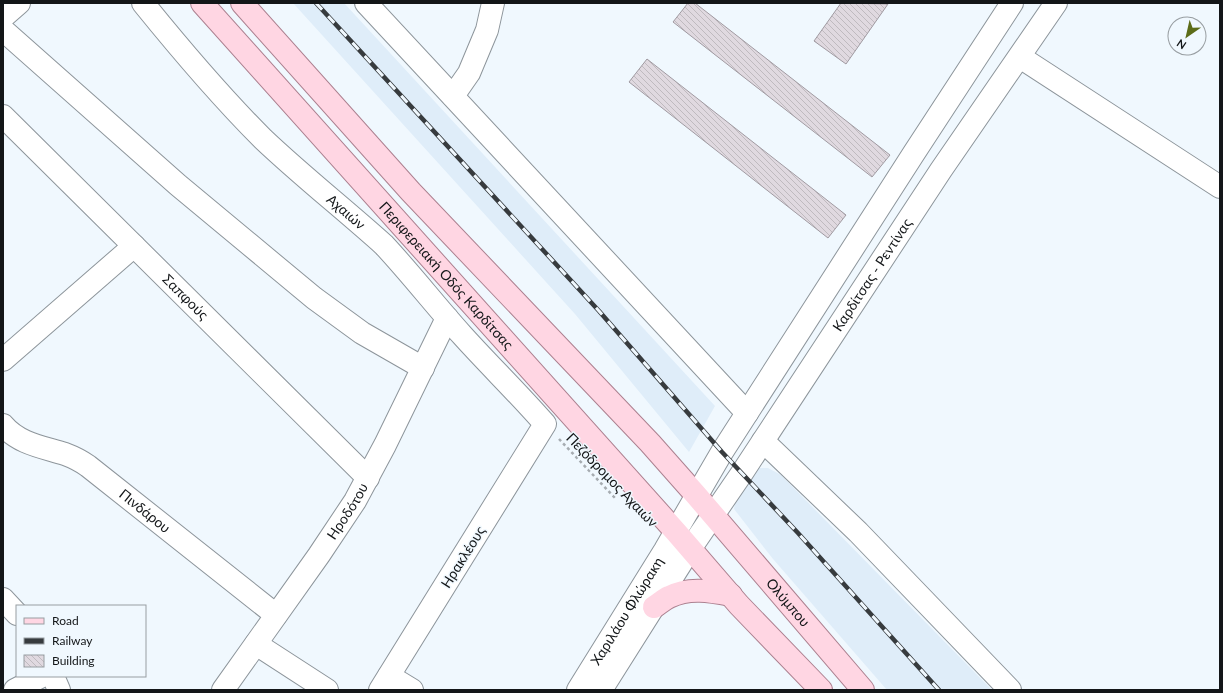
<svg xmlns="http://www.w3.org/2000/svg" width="1223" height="693" viewBox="0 0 1223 693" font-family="Lato,sans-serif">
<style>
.built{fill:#dfedf9}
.building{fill:url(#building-back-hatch);stroke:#a09aa1}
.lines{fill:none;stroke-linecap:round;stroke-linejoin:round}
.minor-casing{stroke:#8d959b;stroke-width:24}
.secondary-casing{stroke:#8d959b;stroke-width:24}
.primary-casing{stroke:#ac8190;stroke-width:24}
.path{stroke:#a6acb1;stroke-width:2.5;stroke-dasharray:3 3;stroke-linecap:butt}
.minor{stroke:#fff;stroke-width:22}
.secondary{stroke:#fff;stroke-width:22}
.primary{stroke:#ffd6e3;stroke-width:22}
.rail-casing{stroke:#373b3e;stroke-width:4.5}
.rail{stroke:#f0f8fe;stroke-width:3;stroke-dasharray:9;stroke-linecap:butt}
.labels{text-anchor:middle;stroke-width:3;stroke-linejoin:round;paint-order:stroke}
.street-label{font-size:14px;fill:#131618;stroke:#f0f8fe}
</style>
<defs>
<pattern id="building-back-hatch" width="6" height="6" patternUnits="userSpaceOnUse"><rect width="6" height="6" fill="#e0d9e0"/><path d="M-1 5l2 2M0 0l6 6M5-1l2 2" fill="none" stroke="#bfbabf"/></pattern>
</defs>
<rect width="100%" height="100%" fill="#f0f8fe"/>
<!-- built -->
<g class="built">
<path d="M293 3H344L715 406 689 452 575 314Z"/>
<path d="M758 468H768L781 475 992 690H887L773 559 734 509 736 496Z"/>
</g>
<!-- building -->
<g class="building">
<path d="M688 3H695L890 155 872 177 673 22Z"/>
<path d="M841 3 888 4 846 64 814 41Z"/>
<path d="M647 59 846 215 828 238 629 82Z"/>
</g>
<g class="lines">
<!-- minor casing -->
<g class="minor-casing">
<g id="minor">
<path id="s1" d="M143 3C181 50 220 96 263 139 302 176 344 209 384 245 411 274 435 305 462 335 489 365 518 393 545 424L380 690"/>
<path d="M366 3 747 413"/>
<path d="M3 17 19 3"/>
<path d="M3 30 178 185 314 298 362 333 423 368"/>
<path d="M1020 57 1220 187"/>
<path d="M453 96 469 73 487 30 493 3"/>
<path id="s2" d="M3 116 368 478"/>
<path d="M3 360 134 246"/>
<path id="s3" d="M3 425C19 444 43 447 65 454 73 457 81 461 88 466L276 615"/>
<path d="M763 441 858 532 1010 690"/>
<path d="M3 599 17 614"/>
<path d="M256 644 327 690"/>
<path d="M53 676 59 690"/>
<path d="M389 676 412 690"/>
<path d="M15 690 42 676"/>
<path id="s4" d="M223 690 319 555 355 501 385 445 447 318"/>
</g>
</g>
<!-- secondary casing -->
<g class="secondary-casing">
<g id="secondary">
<path id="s5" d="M578 690 665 550 722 452 914 153 1012 3"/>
<path id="s6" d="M601 690 690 549 742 473 941 170 1056 3"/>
</g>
</g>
<!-- primary casing -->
<g class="primary-casing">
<g id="primary">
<path id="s7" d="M202 3 676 532 739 605 821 690"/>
<path id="s8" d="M242 3 411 192 650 443 696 495 863 690"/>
<path d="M654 607C659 604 664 599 669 597 689 587 710 591 731 595"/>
</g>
</g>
<!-- path -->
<path class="path" d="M559 439 615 498"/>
<!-- minor -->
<use href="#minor" class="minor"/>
<!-- secondary -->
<use href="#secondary" class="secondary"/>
<!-- primary -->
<use href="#primary" class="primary"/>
<!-- rail casing -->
<g class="rail-casing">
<path id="rail" d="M316 3 599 311 722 452 798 533 939 690"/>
</g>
<!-- rail -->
<use href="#rail" class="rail"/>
</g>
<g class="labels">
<!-- street labels -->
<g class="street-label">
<text dy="5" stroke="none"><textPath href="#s1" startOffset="292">Αχαιών</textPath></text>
<text dy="5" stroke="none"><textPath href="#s6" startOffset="496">Καρδίτσας - Ρεντίνας</textPath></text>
<text dy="5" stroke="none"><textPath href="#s7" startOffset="366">Περιφερειακή Οδός Καρδίτσας</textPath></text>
<text dy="5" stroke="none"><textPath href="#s2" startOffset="257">Σαπφούς</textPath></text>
<text transform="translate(612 480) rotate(46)" y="5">Πεζόδρομος Αχαιών</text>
<text dy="5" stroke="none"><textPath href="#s3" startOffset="168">Πινδάρου</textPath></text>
<text dy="5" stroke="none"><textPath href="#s4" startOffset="218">Ηροδότου</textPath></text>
<text transform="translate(463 557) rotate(-58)" y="5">Ηρακλέους</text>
<text dy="5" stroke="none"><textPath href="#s8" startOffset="811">Ολύμπου</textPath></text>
<text dy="5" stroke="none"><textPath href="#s5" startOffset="93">Χαριλάου Φλώρακη</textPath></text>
</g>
</g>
<!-- border -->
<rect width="1223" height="693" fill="none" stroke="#131618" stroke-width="8"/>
<!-- legend -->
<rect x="16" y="605" width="130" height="72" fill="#f0f8fe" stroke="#989ea2"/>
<rect x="24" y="618" width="20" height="6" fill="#ffd6e3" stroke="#989ea2"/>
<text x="52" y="625" font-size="12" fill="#131618">Road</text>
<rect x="24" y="638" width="20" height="6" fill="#373b3e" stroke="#989ea2"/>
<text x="52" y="645" font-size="12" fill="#131618">Railway</text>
<rect x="24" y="655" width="20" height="12" fill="url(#building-back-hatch)" stroke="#989ea2"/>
<text x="52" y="665" font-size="12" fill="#131618">Building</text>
<!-- north arrow -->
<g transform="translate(1187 36) rotate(214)"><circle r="19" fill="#f0f8fe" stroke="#989ea2"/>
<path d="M0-3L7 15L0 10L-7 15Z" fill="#5c6c18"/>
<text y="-6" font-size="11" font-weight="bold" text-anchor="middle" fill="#131618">N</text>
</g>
</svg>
